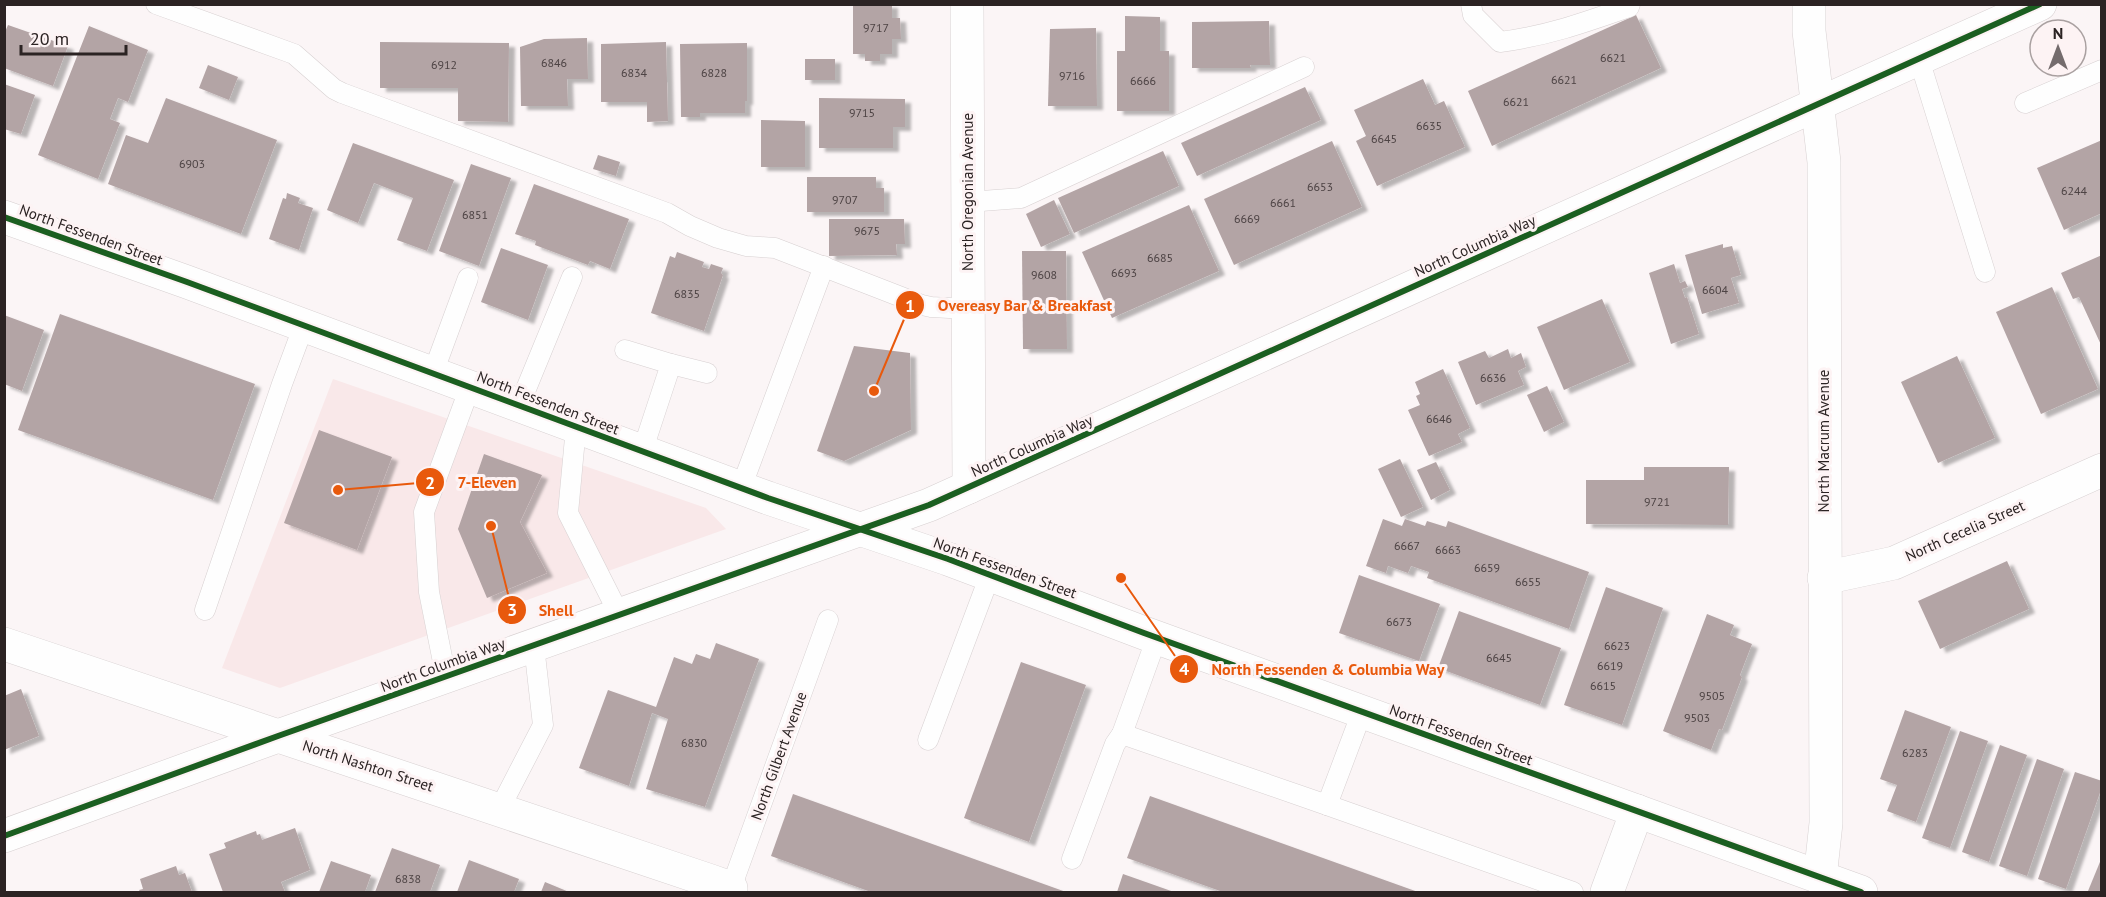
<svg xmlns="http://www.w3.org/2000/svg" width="2106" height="897" viewBox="0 0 2106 897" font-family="'PT Sans',sans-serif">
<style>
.built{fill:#f9e8e9}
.building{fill:#b3a4a5;filter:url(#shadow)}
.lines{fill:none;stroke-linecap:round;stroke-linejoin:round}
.lane-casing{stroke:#d7d0d1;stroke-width:21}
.street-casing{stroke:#d7d0d1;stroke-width:34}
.secondary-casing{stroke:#d7d0d1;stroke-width:34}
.lane{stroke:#fefefe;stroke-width:20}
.street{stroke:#fefefe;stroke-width:33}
.secondary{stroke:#fefefe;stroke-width:33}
.cycleway-casing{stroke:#fdf3f4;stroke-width:10}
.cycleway{stroke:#1b5e20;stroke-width:6}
.labels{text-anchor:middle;stroke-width:6;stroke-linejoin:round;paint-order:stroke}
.number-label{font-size:12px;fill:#4d4344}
.street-label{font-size:15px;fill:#2b2323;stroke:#fdf3f4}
.leader{fill:none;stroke:#e8590c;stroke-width:2}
.callout-dot{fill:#e8590c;stroke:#fdf3f4;stroke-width:2}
.mark-label{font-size:18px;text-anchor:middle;font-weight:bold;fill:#fff}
.callout-label{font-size:16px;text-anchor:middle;font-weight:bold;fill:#e8590c;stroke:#fdf3f4;stroke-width:6;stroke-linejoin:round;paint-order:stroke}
</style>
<defs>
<filter id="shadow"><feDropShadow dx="6" dy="4" stdDeviation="1.5" flood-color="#0004"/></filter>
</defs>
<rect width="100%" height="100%" fill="#fbf5f6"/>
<!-- built -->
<path class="built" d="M333 379 706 508 726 529 280 688 222 668Z"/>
<!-- building -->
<g class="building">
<path d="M853 4H892V18H900L901 39H892V54H880V61H865V54H853Z"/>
<path d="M1636 15 1661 68 1492 146 1468 91Z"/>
<path d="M1125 16 1160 17V51H1169V111H1117V51H1125Z"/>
<path d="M1269 21 1270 65H1250L1251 68H1192V22Z"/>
<path d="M8 25 68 46 53 86 4 68V34Z"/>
<path d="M89 26 148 50 128 102 118 98 110 119 120 123 98 179 38 155Z"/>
<path d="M1096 28 1097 106H1048L1050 29Z"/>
<path d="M587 38 588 79H567L568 106H521L520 47 544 39Z"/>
<path d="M380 42 509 43 508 122 458 121V88H380Z"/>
<path d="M666 42 668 121 647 122V102H601V44Z"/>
<path d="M747 43V101H745V113H700V117H681L680 44Z"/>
<rect x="805" y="59" width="30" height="21"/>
<path d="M208 65 238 77 229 100 199 88Z"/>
<path d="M1423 79 1435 105 1444 101 1465 147 1377 186 1356 141 1366 136 1354 110Z"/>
<path d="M4 84 35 95 21 134 4 129Z"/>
<path d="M1305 87 1321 120 1197 176 1181 143Z"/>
<path d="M166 98 277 140 241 234 108 184 126 135 148 143Z"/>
<path d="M819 98 905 99V127H893V148H819Z"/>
<path d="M761 120 805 121V167H761Z"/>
<path d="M2102 140V213L2064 230 2037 168Z"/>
<path d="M1332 141 1362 207 1234 265 1204 199Z"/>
<path d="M353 143 454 180 427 251 397 240 413 198 374 183 358 223 327 210Z"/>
<path d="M1163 151 1179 186 1074 233 1058 198Z"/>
<path d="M598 155 620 162 616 176 593 169Z"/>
<path d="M471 164 511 178 479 266 439 251Z"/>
<path d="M807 177H876V188H884V212H807Z"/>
<path d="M534 184 629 219 610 269 590 261 588 265 535 245 536 241 515 234Z"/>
<path d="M287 193 300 198 298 203 313 208 299 250 269 239 283 198 286 199Z"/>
<path d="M1054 200 1070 234 1041 247 1026 214Z"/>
<path d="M1189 205 1219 271 1112 318 1082 252Z"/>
<path d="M829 219H904L905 244H896L897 255 829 256Z"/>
<path d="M1723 244V248L1732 246 1741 275 1731 278 1739 303 1702 314 1685 255Z"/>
<path d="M501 248 548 265 528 320 481 302Z"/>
<path d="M1022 251H1066L1067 349H1023Z"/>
<path d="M677 252 704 262 702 267 709 269 711 264 723 268 721 273 723 275 704 331 651 313 670 256 675 258Z"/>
<path d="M2102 255V347L2079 297 2073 299 2061 273Z"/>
<path d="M1674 264 1680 283 1685 281 1688 287 1682 289 1685 298 1687 297 1699 334 1671 344 1649 273Z"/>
<path d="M2052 287 2098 389 2041 414 1996 312Z"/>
<path d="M1602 299 1630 362 1564 390 1537 327Z"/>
<path d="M60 314 255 384 213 500 18 430Z"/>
<path d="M4 315 44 330 22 391 4 384Z"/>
<path d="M854 346 910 353 911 430 844 461 817 451Z"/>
<path d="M1508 349 1511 358 1521 353 1526 367 1518 371 1524 385 1476 405 1458 362 1485 351 1489 358Z"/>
<path d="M1957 356 1995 438 1938 463 1901 382Z"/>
<path d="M1443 369 1470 428 1458 434 1462 442 1429 456 1408 410 1420 405 1416 396 1420 394 1415 382Z"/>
<path d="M1547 386 1564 422 1544 432 1527 395Z"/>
<path d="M319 430 392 457 357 550 284 523Z"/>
<path d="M484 454 542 475 520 522 547 573 487 598 458 529Z"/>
<path d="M1400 459 1423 507 1401 517 1378 469Z"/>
<path d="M1436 462 1450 490 1431 500 1417 470Z"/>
<path d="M1644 467H1729L1728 525 1586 524V480H1644Z"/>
<path d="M1383 519 1402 526 1405 519 1425 526 1427 521 1446 527 1448 521 1589 572 1569 629 1427 578 1429 572 1411 566 1408 573 1388 566 1386 573 1366 566Z"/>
<path d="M2007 561 2029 609 1940 649 1918 601Z"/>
<path d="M1359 575 1440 604 1419 661 1339 633Z"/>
<path d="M1606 587 1663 608 1622 725 1564 705Z"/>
<path d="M1459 611 1561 648 1540 705 1438 668Z"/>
<path d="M1707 614 1734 625 1730 635 1752 644 1740 675 1742 677 1722 730 1719 729 1711 750 1663 731Z"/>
<path d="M716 643 759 659 705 807 646 789 668 719 652 713 629 786 579 768 608 690 656 707 674 657 692 664 696 654 710 659Z"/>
<path d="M1021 662 1086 685 1029 842 964 818Z"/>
<path d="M21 689 39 736 4 750V696Z"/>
<path d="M1905 710 1951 727 1916 822 1887 811 1897 785 1880 779Z"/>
<path d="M1960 731 1988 741 1950 848 1922 838Z"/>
<path d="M2000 745 2027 755 1989 862 1962 852Z"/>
<path d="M2037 759 2064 769 2027 876 1999 866Z"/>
<path d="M2075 772 2102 781V787L2066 889 2038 879Z"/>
<path d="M793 794 1066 892H871L771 856Z"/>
<path d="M1150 796 1418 892H1223L1127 858Z"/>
<path d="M295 828 310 870 281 882 285 892H223L209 854 226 848 224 843 256 831 257 835 260 834 262 840Z"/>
<path d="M392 848 440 865 430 892H375Z"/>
<path d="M2102 857V892H2092L2088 891Z"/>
<path d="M469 860 519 879 514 892H457Z"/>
<path d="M331 861 371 875 365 892H319Z"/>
<path d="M176 866 179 875 185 873 192 892H140L139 890 143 889 140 879Z"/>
<path d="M1123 874 1174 892H1117Z"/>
<path d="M545 882 569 892H541Z"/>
</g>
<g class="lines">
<!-- lane casing -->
<g class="lane-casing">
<g id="lane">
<path d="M156 4 294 54 334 89 342 93 667 213 690 226 718 238 746 246 775 248 922 305 931 307 968 309"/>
<path d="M1471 4 1473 15 1500 42C1547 36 1586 22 1629 7L1630 4"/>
<path d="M1919 59 1985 272"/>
<path d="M2025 103 2102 70"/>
<path d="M968 202 1021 198 1304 67"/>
<path d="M625 350 671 364 642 452"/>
<path d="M671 364 707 373"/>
<path d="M433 373 468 278"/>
<path d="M519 406 572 277"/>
<path d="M576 427 568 513 620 616"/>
<path d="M741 488 824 266"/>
<path d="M205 610 282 384 304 325"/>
<path d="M446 677 429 592 424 512 470 387"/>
<path d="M1122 734 1157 637"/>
<path d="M928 740 990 575"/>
<path d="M1327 805 1573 892"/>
<path d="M499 810 543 725 534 646"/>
<path d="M1072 859 1115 744 1122 734 1327 805 1362 712"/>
<path d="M731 888 828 620"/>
</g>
</g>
<!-- street casing -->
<g class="street-casing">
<g id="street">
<path d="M967 4 969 487"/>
<path d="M1824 578 1894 563 2102 470"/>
<path d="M4 644 711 881 731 888V892"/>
<path d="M1607 892 1637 811"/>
</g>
</g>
<!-- secondary casing -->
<g class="secondary-casing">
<g id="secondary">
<path d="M1809 4V31L1824 162 1826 823 1820 878"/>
<path d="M4 217 187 282 768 498 948 559 1144 633 1861 892"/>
<path d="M4 836 278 736 929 505 2040 4"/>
</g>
</g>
<!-- lane -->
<use href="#lane" class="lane"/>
<!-- street -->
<use href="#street" class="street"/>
<!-- secondary -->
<use href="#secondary" class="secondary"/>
<!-- cycleway casing -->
<g class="cycleway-casing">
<g id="cycleway">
<path d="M4 217 187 282 768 498 948 559 1144 633 1861 892"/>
<path d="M4 836 278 736 929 505 2040 4"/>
</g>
</g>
<!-- cycleway -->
<use href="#cycleway" class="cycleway"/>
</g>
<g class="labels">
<!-- number labels -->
<g class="number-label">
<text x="876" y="32">9717</text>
<text x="1613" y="62">6621</text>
<text x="554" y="67">6846</text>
<text x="444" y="69">6912</text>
<text x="634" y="77">6834</text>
<text x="714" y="77">6828</text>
<text x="1072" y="80">9716</text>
<text x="1564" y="84">6621</text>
<text x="1143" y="85">6666</text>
<text x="1516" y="106">6621</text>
<text x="862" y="117">9715</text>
<text x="1429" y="130">6635</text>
<text x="1384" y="143">6645</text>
<text x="192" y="168">6903</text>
<text x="1320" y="191">6653</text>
<text x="2074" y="195">6244</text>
<text x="845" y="204">9707</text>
<text x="1283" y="207">6661</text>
<text x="475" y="219">6851</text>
<text x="1247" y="223">6669</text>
<text x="867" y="235">9675</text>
<text x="1160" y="262">6685</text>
<text x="1124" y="277">6693</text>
<text x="1044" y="279">9608</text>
<text x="1715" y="294">6604</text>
<text x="687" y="298">6835</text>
<text x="1493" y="382">6636</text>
<text x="1439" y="423">6646</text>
<text x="1657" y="506">9721</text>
<text x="1407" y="550">6667</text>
<text x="1448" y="554">6663</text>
<text x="1487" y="572">6659</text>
<text x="1528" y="586">6655</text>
<text x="1399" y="626">6673</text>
<text x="1617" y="650">6623</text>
<text x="1499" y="662">6645</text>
<text x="1610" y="670">6619</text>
<text x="1603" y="690">6615</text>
<text x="1712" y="700">9505</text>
<text x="1697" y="722">9503</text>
<text x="694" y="747">6830</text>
<text x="1915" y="757">6283</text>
<text x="408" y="883">6838</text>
</g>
<!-- street labels -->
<g class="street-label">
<text transform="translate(968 192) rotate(-90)" y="5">North Oregonian Avenue</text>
<text transform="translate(91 235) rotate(20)" y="5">North Fessenden Street</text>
<text transform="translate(1475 246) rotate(-24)" y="5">North Columbia Way</text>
<text transform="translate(548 403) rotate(21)" y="5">North Fessenden Street</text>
<text transform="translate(1824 441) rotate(-90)" y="5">North Macrum Avenue</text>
<text transform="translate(1032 446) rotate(-24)" y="5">North Columbia Way</text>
<text transform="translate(1965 531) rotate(-24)" y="5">North Cecelia Street</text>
<text transform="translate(1005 568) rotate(20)" y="5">North Fessenden Street</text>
<text transform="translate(443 665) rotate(-20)" y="5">North Columbia Way</text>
<text transform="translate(1461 735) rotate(20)" y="5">North Fessenden Street</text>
<text transform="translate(779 756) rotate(-70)" y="5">North Gilbert Avenue</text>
<text transform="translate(368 766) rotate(18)" y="5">North Nashton Street</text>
</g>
</g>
<!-- callouts -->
<path class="leader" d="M874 391L910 305M338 490L430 482M491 526L512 610M1121 578L1184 669"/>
<g class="callout-dot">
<circle cx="874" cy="391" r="6"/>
<circle cx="338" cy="490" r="6"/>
<circle cx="491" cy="526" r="6"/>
<circle cx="1121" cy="578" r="6"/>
<circle cx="910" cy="305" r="15"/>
<circle cx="430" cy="482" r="15"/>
<circle cx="512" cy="610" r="15"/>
<circle cx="1184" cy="669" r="15"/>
</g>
<g class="mark-label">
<text x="910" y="312">1</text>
<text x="430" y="489">2</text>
<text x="512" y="616">3</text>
<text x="1184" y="675">4</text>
</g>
<g class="callout-label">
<text x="1025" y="311">Overeasy Bar &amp; Breakfast</text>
<text x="487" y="488">7-Eleven</text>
<text x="556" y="616">Shell</text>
<text x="1328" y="675">North Fessenden &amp; Columbia Way</text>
</g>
<!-- border -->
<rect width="2106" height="897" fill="none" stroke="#2b2323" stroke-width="12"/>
<!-- north arrow -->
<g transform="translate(2058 48)"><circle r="28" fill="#fdf3f4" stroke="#a9a0a0" stroke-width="1.5"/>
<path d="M0-4.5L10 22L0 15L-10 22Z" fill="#746c6d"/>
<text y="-9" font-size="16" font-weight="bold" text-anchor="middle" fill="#2b2323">N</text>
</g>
<!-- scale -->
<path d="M21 45v9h105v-9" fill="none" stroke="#2b2323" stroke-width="3"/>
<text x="30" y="45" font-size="18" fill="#2b2323" stroke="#fdf3f4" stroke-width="4.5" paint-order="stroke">20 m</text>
</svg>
